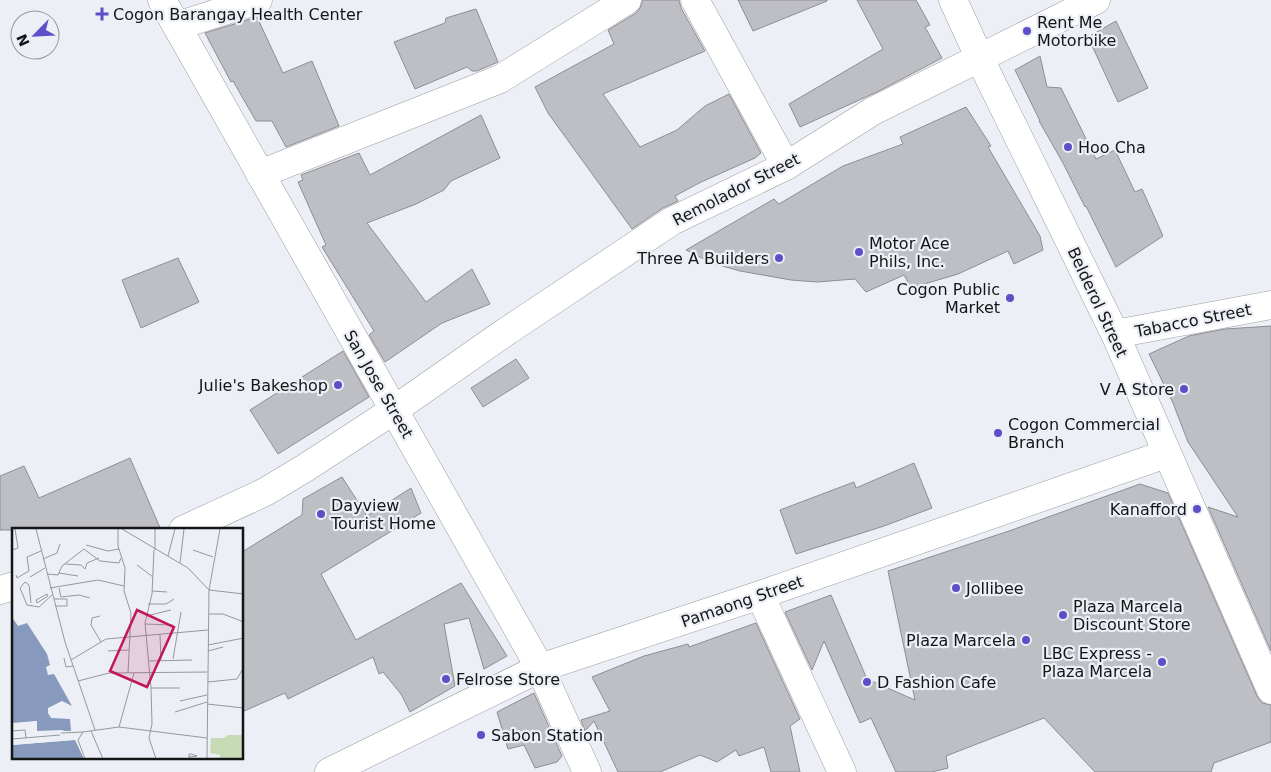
<svg xmlns="http://www.w3.org/2000/svg" width="1271" height="772" viewBox="0 0 1271 772" font-family="'DejaVu Sans',sans-serif">
<style>
.building{fill:#bebec5;stroke:#8d8e94}
.lines{fill:none;stroke-linecap:round;stroke-linejoin:round}
.minor-casing{stroke:#9c9ea4;stroke-width:29}
.tertiary-casing{stroke:#9c9ea4;stroke-width:29}
.minor{stroke:#fff;stroke-width:28}
.tertiary{stroke:#fff;stroke-width:28}
.poi-dot{fill:#5c4fc7;stroke:#eceff5;stroke-width:2}
.labels{text-anchor:middle;stroke-width:4.5;stroke-linejoin:round;paint-order:stroke}
.poi-label{font-size:16px;fill:#141517;stroke:#eceff5;text-anchor:start}
.street-label{font-size:16px;fill:#141517;stroke:#eceff5}
.inset-road{fill:none;stroke:#96989c;stroke-width:1}
.view{fill:#c2185b;fill-opacity:0.15;stroke:#c2185b;stroke-width:2.5}
.inset-edge{fill:none;stroke:#141517;stroke-width:2.5}
</style>
<rect width="100%" height="100%" fill="#eceff5"/>
<!-- building -->
<g class="building">
<path d="M643 0H679L681 8 705 51 603 94 640 147 677 130 705 106 729 94 761 153 755 158 699 183 675 196 678 201 663 208 632 229 548 113 535 87 614 44 608 30 636 13 640 8Z"/>
<path d="M738 0H827V1L753 31Z"/>
<path d="M857 0H916L930 25 925 27 942 58 879 91 800 127 789 104 883 49Z"/>
<path d="M476 9 498 62 477 71H472L467 67 415 89 394 42 445 23 446 18Z"/>
<path d="M257 17 283 73 312 61 339 126 286 147 272 121H256L233 81 231 82 205 33Z"/>
<path d="M1116 21 1148 88 1118 102 1088 37Z"/>
<path d="M1040 56 1047 87 1061 88 1096 159 1115 150 1135 192 1142 189 1163 236 1116 267 1086 206 1085 207 1063 163 1039 121H1040L1015 70Z"/>
<path d="M966 107 991 146 988 147 1040 236 1043 250 1014 264 1008 251 958 274 911 288 904 275 866 292 855 279 817 282 791 280 740 271 712 263 686 250 774 199 779 204 843 166 903 144 900 137Z"/>
<path d="M481 115 500 158 451 181 444 190 416 204 367 223 426 302 472 269 490 304 442 323 385 362 369 335 374 331 322 247 326 245 298 182 303 180 301 175 359 153 370 175Z"/>
<path d="M178 258 199 302 141 328 122 280Z"/>
<path d="M1271 326V651L1208 507 1238 517 1188 442 1173 403 1149 354 1189 336 1225 329Z"/>
<path d="M343 351 369 397 278 454 250 410Z"/>
<path d="M516 359 529 378 483 407 471 388Z"/>
<path d="M130 458 161 530H0V476L24 466 39 498Z"/>
<path d="M914 463 932 508 884 526 796 554 780 510 854 482 856 488Z"/>
<path d="M342 477 367 516 411 488 421 513 321 574 356 640 461 583 507 656 484 669 469 618 444 624 455 686 410 712 401 694 383 672 379 674 373 657 288 699 285 693 242 712V552L302 515 303 499Z"/>
<path d="M1140 484 1168 493 1257 696 1262 703 1271 705V742L1214 763 1211 772H1095L1044 718 946 756 948 768 932 772H896L871 718 860 723 824 641 812 670 785 612 831 595 867 679 915 700 888 571 1009 531Z"/>
<path d="M756 623 800 719 790 726 800 772H771L764 747 739 756 736 750 717 762 700 755 660 772H618L594 721 585 731 581 720 610 711 592 677 644 656 688 644 689 647Z"/>
<path d="M534 693 562 756 557 762 535 768 524 745 508 749 497 712Z"/>
</g>
<g class="lines">
<!-- minor casing -->
<g class="minor-casing">
<g id="minor">
<path d="M695 0 786 166"/>
<path d="M177 26 258 0"/>
<path d="M260 174 500 79 627 0"/>
<path d="M1115 334 1271 305"/>
<path d="M760 595 842 772"/>
<path d="M329 772 540 668 760 595 1166 454"/>
</g>
</g>
<!-- tertiary casing -->
<g class="tertiary-casing">
<g id="tertiary">
<path d="M162 0 540 668 587 772"/>
<path d="M953 0 980 59 1115 334 1271 690"/>
<path d="M183 530 265 492 305 468 394 410 507 331 672 221 786 166 873 111 1096 0"/>
<path d="M0 590 14 586"/>
</g>
</g>
<!-- minor -->
<use href="#minor" class="minor"/>
<!-- tertiary -->
<use href="#tertiary" class="tertiary"/>
</g>
<!-- markers -->
<g class="poi-dot">
<path d="M99.5 6.5h5v5h5v5h-5v5h-5v-5h-5v-5h5z"/>
<circle cx="1027" cy="31" r="5"/>
<circle cx="1068" cy="147" r="5"/>
<circle cx="859" cy="252" r="5"/>
<circle cx="779" cy="258" r="5"/>
<circle cx="1010" cy="298" r="5"/>
<circle cx="338" cy="385" r="5"/>
<circle cx="1184" cy="389" r="5"/>
<circle cx="998" cy="433" r="5"/>
<circle cx="1197" cy="509" r="5"/>
<circle cx="321" cy="514" r="5"/>
<circle cx="956" cy="588" r="5"/>
<circle cx="1063" cy="615" r="5"/>
<circle cx="1026" cy="640" r="5"/>
<circle cx="1162" cy="662" r="5"/>
<circle cx="446" cy="679" r="5"/>
<circle cx="867" cy="682" r="5"/>
<circle cx="481" cy="735" r="5"/>
</g>
<g class="labels">
<!-- poi labels -->
<g class="poi-label">
<text x="113" y="20">Cogon Barangay Health Center</text>
<text x="1037" y="28">Rent Me<tspan x="1037" dy="18">Motorbike</tspan></text>
<text x="1078" y="153">Hoo Cha</text>
<text x="869" y="249">Motor Ace<tspan x="869" dy="18">Phils, Inc.</tspan></text>
<text x="769" y="264" text-anchor="end">Three A Builders</text>
<text x="1000" y="295" text-anchor="end">Cogon Public<tspan x="1000" dy="18">Market</tspan></text>
<text x="328" y="391" text-anchor="end">Julie's Bakeshop</text>
<text x="1174" y="395" text-anchor="end">V A Store</text>
<text x="1008" y="430">Cogon Commercial<tspan x="1008" dy="18">Branch</tspan></text>
<text x="331" y="511">Dayview<tspan x="331" dy="18">Tourist Home</tspan></text>
<text x="1187" y="515" text-anchor="end">Kanafford</text>
<text x="966" y="594">Jollibee</text>
<text x="1073" y="612">Plaza Marcela<tspan x="1073" dy="18">Discount Store</tspan></text>
<text x="1016" y="646" text-anchor="end">Plaza Marcela</text>
<text x="1152" y="659" text-anchor="end">LBC Express -<tspan x="1152" dy="18">Plaza Marcela</tspan></text>
<text x="456" y="685">Felrose Store</text>
<text x="877" y="688">D Fashion Cafe</text>
<text x="491" y="741">Sabon Station</text>
</g>
<!-- street labels -->
<g class="street-label">
<text transform="translate(736 189) rotate(-27)" y="6">Remolador Street</text>
<text transform="translate(1098 302) rotate(65)" y="6">Belderol Street</text>
<text transform="translate(1193 320) rotate(-11)" y="6">Tabacco Street</text>
<text transform="translate(379 384) rotate(60)" y="6">San Jose Street</text>
<text transform="translate(742 601) rotate(-19)" y="6">Pamaong Street</text>
</g>
</g>
<!-- overview -->
<g transform="translate(12 528)">
<rect width="231" height="231" fill="#eceff5"/>
<path d="M216 207H231V231H208V227L198 225 199 210H212Z" fill="#c7dab6"/>
<path d="M0 89 6 98 15 95 35 126 38 137 34 139 36 147 42 146 60 178 50 173 36 180V185L39 190 58 191 59 203H25L24 193 0 195ZM63 212 72 231H0V217Z" fill="#8799bc"/>
<path d="M25 193V203L50 202 59 205 25 206 22 195 0 197ZM59 210 60 212 0 217V214Z" fill="#eceff5"/>
<path class="inset-road" d="M24 1 53 114 83 202M106 1V18L113 40 112 63 119 85 116 145M110 1 176 40 197 62M143 1V22M74 17 96 23 107 21M0 22 6 20 3 1M142 22 140 66 133 95 139 160 140 196 137 210 144 231M181 22 201 29M156 28 163 1M31 31 45 25 48 16M168 35 172 1M53 36 69 37 73 41 75 35 87 30M125 37 141 49M47 45 66 48M35 46 46 47 50 38 72 21 88 33 107 35 109 30M4 47 5 50 17 43 15 29 29 23M18 49 33 40M38 60 86 52 112 58M47 60 49 69 67 67 78 70M197 62 232 66M140 63 155 64M35 66 36 68 25 75 24 72ZM42 71H55V78H43M19 75 17 57 13 54 8 60 15 77 27 79 40 67M136 76H154L162 71M197 86H211L232 94M88 88 80 90 79 97 89 114M134 88 159 82M133 96 161 97M148 107 149 132M196 117 232 110M96 123 117 122M196 123 211 119M52 130 54 139 61 138M161 131 169 84M59 132 94 111 196 102M137 133 180 132M66 153 97 145 195 144M196 154 225 151 232 139M139 160H168M168 173 195 167M195 176 232 180M163 184 195 174M107 199 122 145M0 203 13 202 14 210M79 203 91 231M49 205 71 204M0 211 48 207M177 229 185 228 179 226H177V229L178 231M73 231 66 212 71 204 107 199 195 210M195 231 197 62 208 1"/>
<path class="view" d="M125 82 162 99 135 159 98 143Z"/>
<rect width="231" height="231" class="inset-edge"/>
</g>
<!-- north arrow -->
<g transform="translate(35 35) rotate(246)"><circle r="24" fill="#eceff5" stroke="#96989c"/>
<path d="M0-4L9 19L0 12L-9 19Z" fill="#5c4fc7"/>
<text y="-8" font-size="14" font-weight="bold" text-anchor="middle" fill="#141517">N</text>
</g>
</svg>
